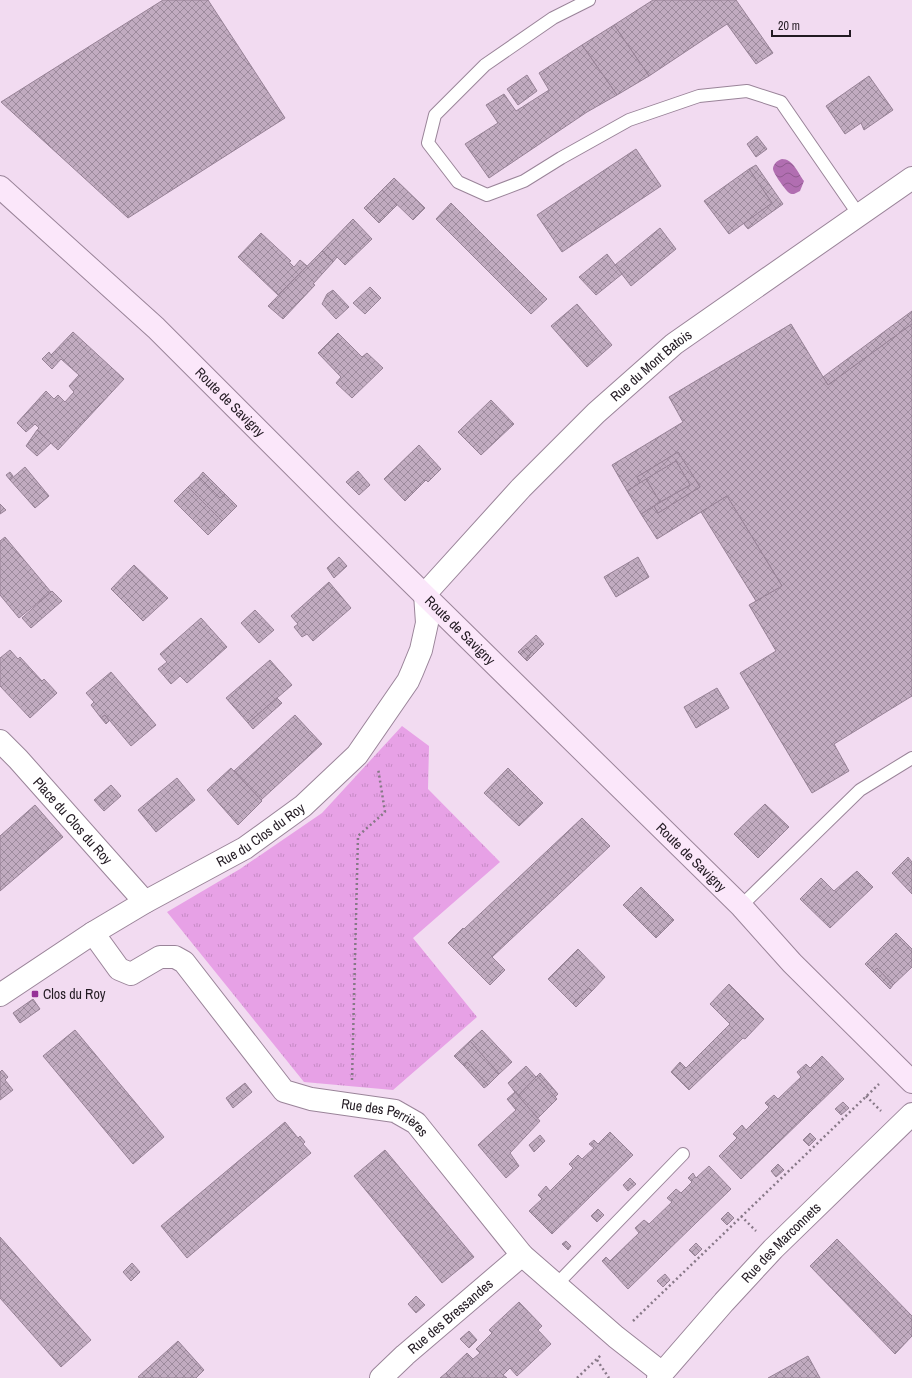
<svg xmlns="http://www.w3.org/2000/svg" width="912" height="1378" viewBox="0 0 912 1378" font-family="'Archivo Narrow',sans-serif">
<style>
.grass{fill:url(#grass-tufts)}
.water{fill:url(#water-waves)}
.building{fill:url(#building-cross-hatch);stroke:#978296}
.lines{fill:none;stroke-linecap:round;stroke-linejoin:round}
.service-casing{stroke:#9a8499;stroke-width:14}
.minor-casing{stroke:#9a8499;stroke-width:24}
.secondary-casing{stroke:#9a8499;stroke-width:24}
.path{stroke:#877887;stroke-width:2.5;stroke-dasharray:2 3;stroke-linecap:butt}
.service{stroke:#fff;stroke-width:12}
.minor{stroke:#fff;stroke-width:22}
.secondary{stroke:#fbe7fa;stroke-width:22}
.poi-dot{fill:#953197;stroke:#f2dbf1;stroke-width:1.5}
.labels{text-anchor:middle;stroke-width:3;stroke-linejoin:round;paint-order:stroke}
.street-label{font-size:14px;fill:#221a22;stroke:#f2dbf1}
.poi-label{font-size:14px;fill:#221a22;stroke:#f2dbf1;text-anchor:start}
</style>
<defs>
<pattern id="grass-tufts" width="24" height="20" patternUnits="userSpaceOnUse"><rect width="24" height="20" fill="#e7a1e6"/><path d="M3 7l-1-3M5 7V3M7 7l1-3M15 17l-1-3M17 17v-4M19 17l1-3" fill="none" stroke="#c68ac5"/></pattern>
<pattern id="water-waves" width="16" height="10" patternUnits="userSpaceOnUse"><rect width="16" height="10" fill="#b16eb1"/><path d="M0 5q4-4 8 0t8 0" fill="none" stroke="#905a90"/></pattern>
<pattern id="building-cross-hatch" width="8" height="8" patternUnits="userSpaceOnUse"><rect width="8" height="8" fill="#c1abc0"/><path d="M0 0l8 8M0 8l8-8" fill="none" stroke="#9c8a9c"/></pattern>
</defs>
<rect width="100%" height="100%" fill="#f2dbf1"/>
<!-- grass -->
<path class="grass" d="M402 726 429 746 428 789 500 862 413 938 477 1017 393 1090 304 1082 167 912 240 869 322 813Z"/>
<!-- water -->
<path class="water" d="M782 159C793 159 798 173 804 181L800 191 794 194C791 194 791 194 788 192 785 189 772 172 773 168 774 163 778 160 782 159Z"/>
<!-- building -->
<g class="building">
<path d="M163 0H208L285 118 128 218 1 102Z"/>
<path d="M653 0H736L773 53 756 64 727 24 649 76 614 25Z"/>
<path d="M614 25 649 76 617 95 582 45Z"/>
<path d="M582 45 617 95 587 112 489 178 465 144 498 123 486 105 504 94 516 111 549 90 539 73Z"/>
<path d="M527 75 537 91 518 105 507 89Z"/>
<path d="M869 76 893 110 864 130 861 123 845 134 826 106Z"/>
<path d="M757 136 767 149 756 157 747 144Z"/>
<path d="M636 149 661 186 562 252 537 215Z"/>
<path d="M756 165 783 204 748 229 743 223 772 203 749 169Z"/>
<path d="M749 169 772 203 729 234 704 201Z"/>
<path d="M394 178 425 208 413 220 382 190Z"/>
<path d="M382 190 397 205 379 223 364 208Z"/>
<path d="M451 203 547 299 531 314 436 219Z"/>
<path d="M353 219 372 239 345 265 337 257 333 262 322 251Z"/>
<path d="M660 228 676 249 631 286 615 265Z"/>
<path d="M261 233 291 261 289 262 294 267 300 260 307 266 278 295 238 257Z"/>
<path d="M322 251 333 262 313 284 315 285 283 319 268 306Z"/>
<path d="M607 254 622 274 596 295 579 277Z"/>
<path d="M370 287 381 298 365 314 353 303Z"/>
<path d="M333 290 349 307 336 319 322 304 327 294Z"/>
<path d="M577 304 612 345 587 367 551 326Z"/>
<path d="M912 311V324L828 385 823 377Z"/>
<path d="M791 324 828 385 912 324V696L834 744 849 771 812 793 740 673 776 651 749 605 782 586 727 496 657 539 641 514 654 506 658 513 700 487 678 452 637 477 640 483 627 491 612 465 683 422 669 397Z"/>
<path d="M73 332 124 379 58 450 37 430 39 428 35 424 26 432 17 423 46 391 54 399 58 395 65 402 74 392 69 386 79 375 61 359 52 369 42 359 49 352 51 355Z"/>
<path d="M338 333 362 357 367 353 383 368 352 398 336 383 341 377 318 353Z"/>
<path d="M491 400 514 424 481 455 458 432Z"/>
<path d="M37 430 51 443 37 456 26 446Z"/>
<path d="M419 445 441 469 428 482 426 480 405 501 384 479Z"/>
<path d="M678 452 700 487 658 513 654 506 690 485 676 461 640 483 637 477Z"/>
<path d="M676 461 690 485 660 502 646 479Z"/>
<path d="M25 467 49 496 35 508 10 480Z"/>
<path d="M358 471 370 485 359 495 346 482Z"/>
<path d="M10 472 13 476 10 480 6 475Z"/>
<path d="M203 472 225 494 220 498 199 477Z"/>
<path d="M199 477 220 498 225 494 237 506 222 521 188 487Z"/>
<path d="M646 479 660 502 641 514 627 491Z"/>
<path d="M188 487 222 521 208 535 174 501Z"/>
<path d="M727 496 782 586 756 601 701 512Z"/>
<path d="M0 504 6 510 0 514Z"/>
<path d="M5 537 51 592 19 618 0 595V541Z"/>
<path d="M339 557 347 566 334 578 327 568Z"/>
<path d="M638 557 649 577 616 597 604 577Z"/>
<path d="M134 565 168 598 143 621 111 589Z"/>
<path d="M329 582 351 608 313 641 307 634 302 637 294 627 298 624 291 616Z"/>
<path d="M52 591 62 601 31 628 22 618Z"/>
<path d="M255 610 274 630 259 643 241 623Z"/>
<path d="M201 618 227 647 187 683 180 676 171 684 158 669 167 662 160 654Z"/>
<path d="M536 635 544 644 527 661 526 660 531 653 526 648 520 654 518 652Z"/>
<path d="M526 648 531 653 526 660 520 654Z"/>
<path d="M10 650 18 659 20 657 42 681 44 679 57 693 30 718 0 686V658Z"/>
<path d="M270 660 292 685 248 723 226 698Z"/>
<path d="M111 672 156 725 131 746 105 715 101 718 91 705 94 702 86 693Z"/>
<path d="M717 688 729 708 696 728 684 707Z"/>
<path d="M277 698 282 703 253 729 248 723Z"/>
<path d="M105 715 109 721 106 724 101 718Z"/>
<path d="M295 715 322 744 261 800 234 771Z"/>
<path d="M231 768 262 801 238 825 207 790Z"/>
<path d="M508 768 543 803 519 826 484 793Z"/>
<path d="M177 778 195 800 156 832 138 810Z"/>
<path d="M111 785 121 796 104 811 94 800Z"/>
<path d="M765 804 789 827 758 858 734 834Z"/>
<path d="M35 805 63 837 0 891V836Z"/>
<path d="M582 818 610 846 492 957 505 970 490 985 448 943 463 928 464 929Z"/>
<path d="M908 857 912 862V894L892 873Z"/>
<path d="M857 871 873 887 830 928 800 899 821 878 834 891Z"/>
<path d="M641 887 674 920 656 938 623 905Z"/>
<path d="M896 933 912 949V967L893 985 877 968 873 972 865 964Z"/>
<path d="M578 949 605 977 592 991 589 988 573 1004 548 979Z"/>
<path d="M877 968 893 985 890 989 873 972Z"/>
<path d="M729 984 764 1019 745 1039 743 1038 689 1090 671 1072 680 1062 686 1068 730 1024 710 1004Z"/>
<path d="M589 988 592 991 576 1007 573 1004Z"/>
<path d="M33 999 40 1009 20 1023 13 1013Z"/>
<path d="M75 1030 164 1137 133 1164 43 1056Z"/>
<path d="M482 1030 512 1062 499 1074 470 1041Z"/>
<path d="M470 1041 499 1074 488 1085 467 1062 464 1066 454 1056Z"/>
<path d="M822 1056 844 1079 741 1179 719 1156 737 1138 733 1134 742 1125 746 1130 769 1107 765 1103 774 1095 778 1099 801 1077 797 1072 806 1064 810 1068Z"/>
<path d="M467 1062 488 1085 484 1088 464 1066Z"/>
<path d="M526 1066 536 1077 518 1096 508 1083Z"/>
<path d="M2 1070 8 1077 5 1080 13 1090 0 1100V1072Z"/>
<path d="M540 1073 558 1094 555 1097 537 1076Z"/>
<path d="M537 1076 557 1099 538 1118 518 1096Z"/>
<path d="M245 1083 252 1092 233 1108 226 1098Z"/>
<path d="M515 1092 540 1121 510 1153 519 1166 506 1178 478 1145 516 1110 507 1099Z"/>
<path d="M843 1102 849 1108 841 1115 835 1109Z"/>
<path d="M285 1122 298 1138 300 1136 305 1142 303 1144 311 1153 187 1258 161 1226Z"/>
<path d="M610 1132 633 1155 552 1234 529 1211 542 1199 538 1195 546 1186 550 1191 573 1168 569 1164 578 1155 582 1159 594 1148 589 1144 594 1140 598 1144Z"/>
<path d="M810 1133 816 1139 809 1146 803 1140Z"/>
<path d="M540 1135 545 1141 534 1152 529 1145Z"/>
<path d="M385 1150 474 1257 442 1283 354 1176Z"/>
<path d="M778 1164 784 1170 776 1177 771 1171Z"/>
<path d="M709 1166 731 1189 628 1289 602 1261 606 1257 610 1261 639 1233 635 1228 644 1220 649 1224 672 1202 667 1198 676 1189 681 1193 692 1182 688 1178 693 1173 696 1178Z"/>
<path d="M630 1178 636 1184 628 1191 623 1185Z"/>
<path d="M598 1209 604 1215 597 1222 591 1216Z"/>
<path d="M728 1212 734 1218 727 1225 721 1219Z"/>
<path d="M0 1237 91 1340 61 1367 0 1298Z"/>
<path d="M837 1239 912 1316V1336L895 1354 810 1266Z"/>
<path d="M566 1241 571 1246 568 1250 562 1244Z"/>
<path d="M696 1243 702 1249 695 1256 689 1250Z"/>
<path d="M132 1263 140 1272 131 1281 123 1272Z"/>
<path d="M665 1274 670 1280 663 1287 657 1281Z"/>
<path d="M416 1296 425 1305 416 1313 408 1304Z"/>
<path d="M519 1302 542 1326 538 1330 551 1344 517 1376 510 1368 503 1375 507 1378H451L446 1373 467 1353 473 1359 480 1353 476 1349 492 1333 489 1330Z"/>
<path d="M469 1331 477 1340 469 1348 460 1339Z"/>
<path d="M178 1341 204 1370 196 1378H140L138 1377Z"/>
<path d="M808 1356 820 1378H768Z"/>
<path d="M446 1373 451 1378H440Z"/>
</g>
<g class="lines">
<!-- service casing -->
<g class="service-casing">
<g id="service">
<path d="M589 0 553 18 485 65 435 115 428 143 458 182 487 195 524 181 561 158 629 120 699 96 747 91 781 102 859 215"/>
<path d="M741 906 860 790 912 758"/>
<path d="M556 1285 683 1154"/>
</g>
</g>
<!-- minor casing -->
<g class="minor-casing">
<g id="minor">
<path id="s1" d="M0 741 18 759 145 902"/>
<path id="s2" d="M93 933 119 969 131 974 160 957H175L184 962 284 1091 311 1099 395 1111 416 1123 522 1255 616 1337 662 1373"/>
<path id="s3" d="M0 995 93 933 145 902 245 848 303 806 357 755 408 681 412 672 421 650 427 623 425 594 521 488 596 413 674 344 912 178"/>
<path id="s4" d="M381 1378 405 1355 522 1255"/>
<path id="s5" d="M658 1378 724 1302 773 1249 912 1114"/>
</g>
</g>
<!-- secondary casing -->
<g class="secondary-casing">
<g id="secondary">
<path id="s6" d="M0 187 156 328 343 515 741 906 792 963 912 1082"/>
</g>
</g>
<!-- path -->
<g class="path">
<path d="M352 1080 358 836 385 812 378 768"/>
<path d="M866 1096 881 1111"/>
<path d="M741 1216 756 1231"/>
<path d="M633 1321 879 1084"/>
<path d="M597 1360 609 1378"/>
<path d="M577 1378 601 1355"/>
</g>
<!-- service -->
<use href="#service" class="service"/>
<!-- minor -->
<use href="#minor" class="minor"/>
<!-- secondary -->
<use href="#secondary" class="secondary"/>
</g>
<!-- markers -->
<rect class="poi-dot" x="31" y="990" width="8" height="8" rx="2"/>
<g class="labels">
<!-- street labels -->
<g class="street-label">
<text dy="5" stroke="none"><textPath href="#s3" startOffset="934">Rue du Mont Batois</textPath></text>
<text dy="5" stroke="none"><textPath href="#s6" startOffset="315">Route de Savigny</textPath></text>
<text dy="5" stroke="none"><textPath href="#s6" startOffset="639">Route de Savigny</textPath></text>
<text dy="5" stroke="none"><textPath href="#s1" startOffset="108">Place du Clos du Roy</textPath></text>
<text dy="5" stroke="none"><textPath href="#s3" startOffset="306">Rue du Clos du Roy</textPath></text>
<text dy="5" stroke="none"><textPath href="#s6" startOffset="963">Route de Savigny</textPath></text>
<text dy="5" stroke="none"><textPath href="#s2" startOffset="385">Rue des Perrières</textPath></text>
<text dy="5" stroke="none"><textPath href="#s5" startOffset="183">Rue des Marconnets</textPath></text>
<text dy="5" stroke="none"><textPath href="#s4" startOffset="93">Rue des Bressandes</textPath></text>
</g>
<!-- poi labels -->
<g class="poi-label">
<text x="43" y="999">Clos du Roy</text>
</g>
</g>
<!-- scale -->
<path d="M772 30v6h78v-6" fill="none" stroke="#221a22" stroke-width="2"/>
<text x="778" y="30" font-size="12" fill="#221a22" stroke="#f2dbf1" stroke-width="3" paint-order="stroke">20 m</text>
</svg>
